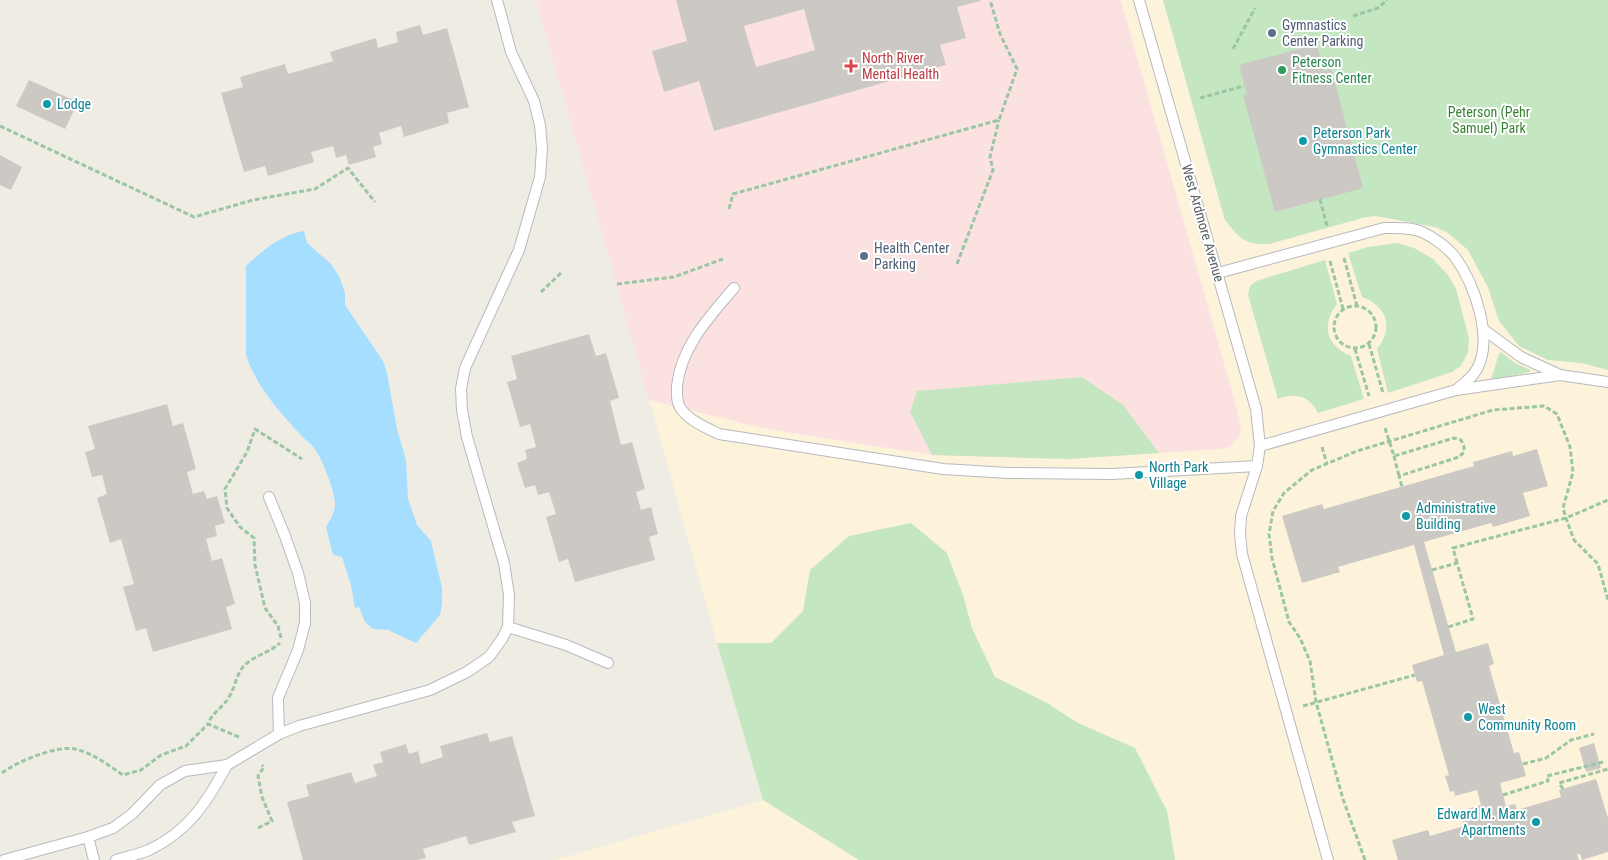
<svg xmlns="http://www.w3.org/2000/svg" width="1608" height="860" viewBox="0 0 1608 860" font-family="'Roboto Condensed',sans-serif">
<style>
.commercial{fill:#fdf3db}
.medical{fill:#fbe2e1}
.green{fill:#c4e6c1}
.water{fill:#a5defe}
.building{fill:#ccc9c4;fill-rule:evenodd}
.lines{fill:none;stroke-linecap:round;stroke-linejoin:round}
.service-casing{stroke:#b7babe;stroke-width:12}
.path{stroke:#9bc6a4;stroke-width:3;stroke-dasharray:5 2.5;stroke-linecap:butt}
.service{stroke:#fff;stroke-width:10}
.service-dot{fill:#5c6f8a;stroke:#fff;stroke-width:2}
.health-dot{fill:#e0444e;stroke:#fff;stroke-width:2}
.leisure-dot{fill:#2e9e5b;stroke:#fff;stroke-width:2}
.culture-dot{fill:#0f9aa8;stroke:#fff;stroke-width:2}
.labels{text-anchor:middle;stroke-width:4;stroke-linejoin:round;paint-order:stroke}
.service-label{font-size:14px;fill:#4e5e75;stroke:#fff;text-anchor:start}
.health-label{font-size:14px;fill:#be3a42;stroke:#fff;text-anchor:start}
.leisure-label{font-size:14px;fill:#27864d;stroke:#fff;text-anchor:start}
.culture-label{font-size:14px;fill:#0d838f;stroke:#fff;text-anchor:start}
.park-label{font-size:14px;fill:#388236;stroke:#fff}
.street-label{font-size:14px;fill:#5c6165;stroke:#fff}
</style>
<rect width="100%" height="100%" fill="#efece4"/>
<!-- commercial -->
<path class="commercial" d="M536 0H1163L1225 220 1376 216 1435 227 1448 232 1468 250 1488 287 1499 321 1548 360 1582 363 1608 370V860H555L763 800 717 643 628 323Z"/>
<!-- medical -->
<path class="medical" d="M536 0H1121L1238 413 1241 426 1240 436 1229 447 1220 449 1159 453 1068 459 932 455 766 429 649 400Z"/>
<!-- green -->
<g class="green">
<path d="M1163 0H1608V370L1582 363 1548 360 1519 346 1499 321 1488 287 1468 250 1448 233 1435 227 1376 216 1366 217 1269 244C1245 245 1239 238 1225 220Z"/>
<path d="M1398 243 1414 248 1433 259 1448 275 1456 289 1469 338 1468 352 1461 366 1452 372 1388 393 1377 349C1394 327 1387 306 1362 297L1348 253 1368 247Z"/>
<path d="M1325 260 1337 304C1321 325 1326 346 1351 356L1364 399 1318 413C1310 396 1295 392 1278 399L1248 295 1250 286 1256 281Z"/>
<path d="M1501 352 1513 362 1530 370V372L1493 380 1491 379 1499 354Z"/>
<path d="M1082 377 1123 405 1159 453 1068 459 932 455 910 412 917 391Z"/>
<path d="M911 523 947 553 963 595 972 628 995 677 1047 703 1078 723 1135 748 1167 811 1175 860H859L763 800 717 643H771L803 611 810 570 849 536Z"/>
</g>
<!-- water -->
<path class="water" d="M304 231 307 243 331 264 339 276 345 293V305L383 361 387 373 397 429 406 460 408 499 417 525 431 541 442 588V604L440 615 416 643 388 630 373 629 365 622 359 607 355 608 351 585 342 557 333 555 326 527C330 520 334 514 335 506 336 493 322 458 314 448 312 444 306 441 303 437 281 414 256 386 246 355V266C263 250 280 235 304 231Z"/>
<!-- building -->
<g class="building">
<path d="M676 0H980V1L957 7 966 38 940 45 946 65 714 131 699 81 664 92 652 51 687 41ZM804 9 815 50 756 67 744 26Z"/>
<path d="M420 25 423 35 447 28 469 107 447 113 449 123 404 137 401 126 379 133 382 144 373 147 376 157 349 165 346 155 336 158 333 146 311 152 314 162 268 176 265 166 244 172 221 93 243 87 240 77 285 64 288 74 333 61 330 52 376 38 378 48 398 42 396 32Z"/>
<path d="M1317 44 1324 71 1331 68 1363 188 1275 212 1243 95 1247 94 1239 65Z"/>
<path d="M29 80 78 102 65 129 16 106Z"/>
<path d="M0 155 22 167 11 190 0 185Z"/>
<path d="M589 334 596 356 606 353 619 398 610 401 621 445 632 442 645 489 636 492 641 510 651 507 658 534 649 537 655 560 575 582 568 559 559 562 546 517 556 514 549 492 538 495 535 485 525 488 517 463 527 459 525 450 536 447 530 424 520 427 507 382 517 379 511 356Z"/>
<path d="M167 404 173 426 183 423 196 469 187 472 193 494 204 491 207 499 217 496 225 523 215 526 217 536 206 539 212 561 222 558 235 604 226 607 232 629 153 652 146 628 136 631 123 587 134 584 121 539 110 543 97 498 107 494 102 475 92 477 85 452 95 449 88 426Z"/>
<path d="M1537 449 1548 486 1523 493 1530 516 1493 527 1491 523 1424 542 1456 652 1488 643 1494 664 1489 666 1514 753 1519 752 1526 776 1500 783 1506 806 1515 804 1517 810 1561 797 1559 790 1596 779 1608 818V852L1582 860 1580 854H1577L1579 860H1398L1392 840 1428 830 1430 836 1464 826 1460 811 1481 805 1477 790 1455 796 1454 791 1450 792 1445 776 1449 775 1422 681 1417 682 1412 665 1444 655 1414 545 1338 567 1340 572 1302 583 1282 516 1322 504 1324 509 1474 466 1473 462 1512 451 1513 456Z"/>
<path d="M487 733 490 742 512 736 535 816 512 822 516 832 469 845 466 836 423 849 426 858 418 860H303L287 802 309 796 306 785 351 772 355 783 377 776 373 765 383 762 380 752 406 744 409 754 418 751 421 764 443 757 440 746Z"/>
<path d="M1594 743 1601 768 1586 772 1579 748Z"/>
</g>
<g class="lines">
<!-- service casing -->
<g class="service-casing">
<g id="service">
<path d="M1139 0 1256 409 1260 446 1257 466 1241 516 1240 534 1242 554 1328 860"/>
<path d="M1218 273 1384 228C1396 228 1411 227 1422 232 1433 237 1447 247 1455 257 1474 283 1494 338 1477 369 1472 378 1464 384 1456 390L1260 446"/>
<path d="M734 288C709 317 681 347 677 386 677 394 676 402 681 409 690 421 705 427 719 434L943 469 1008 473 1112 474 1257 466"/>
<path d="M1483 329 1521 357 1560 375"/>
<path d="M1456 390 1560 375 1608 382"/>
<path d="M269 497 285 536 298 573 305 603V623L298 650 278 698 279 734"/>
<path d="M508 627 566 645 608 663"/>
<path d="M88 837 113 828 132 814 160 785 185 771 227 765 279 734 299 726 430 690 467 672 489 657 502 639 508 627 509 595 504 563 467 437 462 410 461 389 465 368 519 250 540 177 542 149 540 125 534 101 511 52 497 0"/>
<path d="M4 860 88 837 94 860"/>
<path d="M116 860C127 857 139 854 149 850 189 831 207 802 227 765"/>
</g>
</g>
<!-- path -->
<g class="path">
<path d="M1353 16 1378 8 1387 0"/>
<path d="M1233 49 1255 8"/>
<path d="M1200 98 1244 86"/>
<path d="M0 126 194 217 253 200 315 189 348 168 375 202"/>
<path d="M1320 199 1327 226"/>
<path d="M729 209 733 194 999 120 1017 69 1000 34 990 0"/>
<path d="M1344 258 1357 306"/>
<path d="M1330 261 1343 309"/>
<path d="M957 264 993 170 990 157 999 120"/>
<path d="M617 284 674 277 723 259"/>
<path d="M541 292 561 273"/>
<circle cx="1355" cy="327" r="21"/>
<path d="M1369 344 1383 393"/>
<path d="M1355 349 1369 396"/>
<path d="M1385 428 1394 456 1454 438 1461 440 1464 446V452L1459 457 1399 476 1402 487"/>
<path d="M1322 447 1327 464"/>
<path d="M1394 456 1399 476"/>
<path d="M1457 563 1453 548 1566 518 1608 500"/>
<path d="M1432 570 1457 563 1473 619 1448 627"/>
<path d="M281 638 278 626 265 608 255 565 254 538 240 527 227 508 225 489 247 452 255 429 302 459"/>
<path d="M1303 706 1415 675"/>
<path d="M239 737 208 724C213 711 223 708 229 697 236 686 236 672 247 663 257 655 270 652 280 643"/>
<path d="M1523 764 1546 758 1571 740 1594 734"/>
<path d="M2 773C16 762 57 745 75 749 93 753 108 765 123 775L141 770 161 755 186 746 208 724"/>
<path d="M1563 789 1559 783 1608 769"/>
<path d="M1503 795 1548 781 1547 776 1603 762"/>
<path d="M258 828 272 821 262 797 258 776 264 767 262 765"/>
<path d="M1365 860 1343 799 1316 702 1310 661 1300 638 1289 622 1272 558 1269 534 1273 511 1284 493 1312 470 1357 451 1493 410 1544 406 1557 414 1570 447 1573 472 1563 508 1566 518 1574 540 1598 564 1608 600"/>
</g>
<!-- service -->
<use href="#service" class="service"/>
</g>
<!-- markers -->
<g class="service-dot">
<circle cx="1272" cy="33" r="5"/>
<circle cx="864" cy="256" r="5"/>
</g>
<path class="health-dot" d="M848.5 58.5h5v5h5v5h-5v5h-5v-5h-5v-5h5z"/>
<circle class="leisure-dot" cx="1282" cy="70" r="5"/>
<g class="culture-dot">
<circle cx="47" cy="104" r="5"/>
<circle cx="1303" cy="141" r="5"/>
<circle cx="1139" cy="475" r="5"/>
<circle cx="1406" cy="516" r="5"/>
<circle cx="1468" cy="717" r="5"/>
<circle cx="1536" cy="822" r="5"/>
</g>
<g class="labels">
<!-- service labels -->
<g class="service-label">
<text x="1282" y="30">Gymnastics<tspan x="1282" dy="16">Center Parking</tspan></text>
<text x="874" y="253">Health Center<tspan x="874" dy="16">Parking</tspan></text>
</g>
<!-- health labels -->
<g class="health-label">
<text x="862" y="63">North River<tspan x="862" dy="16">Mental Health</tspan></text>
</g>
<!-- leisure labels -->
<g class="leisure-label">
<text x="1292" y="67">Peterson<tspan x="1292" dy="16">Fitness Center</tspan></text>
</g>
<!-- culture labels -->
<g class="culture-label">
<text x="57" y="109">Lodge</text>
<text x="1313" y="138">Peterson Park<tspan x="1313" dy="16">Gymnastics Center</tspan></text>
<text x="1149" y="472">North Park<tspan x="1149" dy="16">Village</tspan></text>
<text x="1416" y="513">Administrative<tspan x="1416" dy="16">Building</tspan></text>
<text x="1478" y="714">West<tspan x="1478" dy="16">Community Room</tspan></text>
<text x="1526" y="819" text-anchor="end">Edward M. Marx<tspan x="1526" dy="16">Apartments</tspan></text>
</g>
<!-- park labels -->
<g class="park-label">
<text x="1489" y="117">Peterson (Pehr<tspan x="1489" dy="16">Samuel) Park</tspan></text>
</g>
<!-- street labels -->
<g class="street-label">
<text transform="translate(1203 223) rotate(74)" y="5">West Ardmore Avenue</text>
</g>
</g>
</svg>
